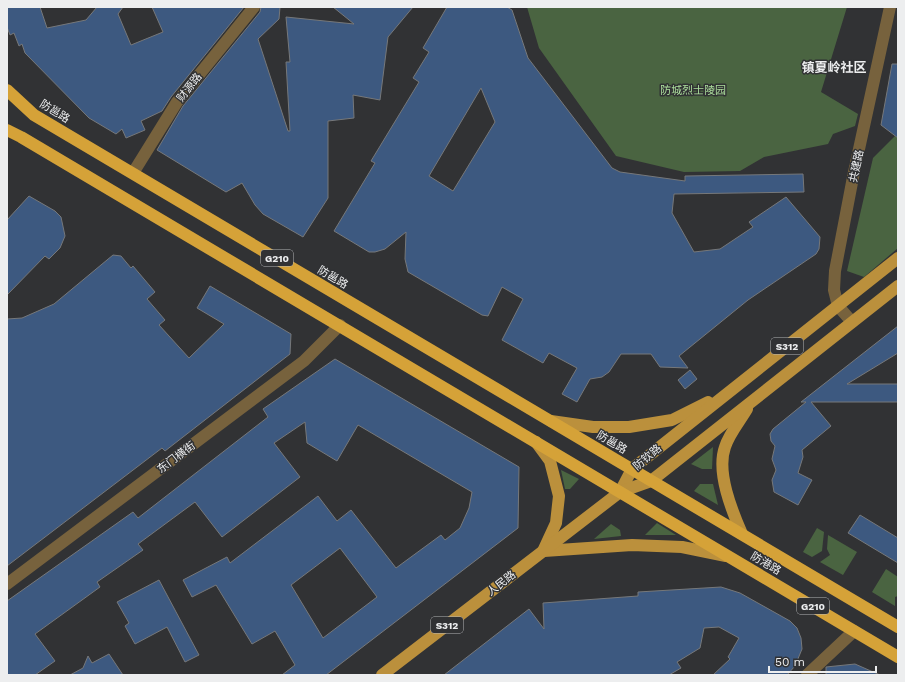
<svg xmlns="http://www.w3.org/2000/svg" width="905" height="682" viewBox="0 0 905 682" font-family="'Work Sans','Noto Sans SC',sans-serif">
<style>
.green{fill:#4a6441}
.building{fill:#3d5980;stroke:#76787a;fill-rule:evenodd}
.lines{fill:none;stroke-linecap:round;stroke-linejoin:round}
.minor{stroke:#77623d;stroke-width:12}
.major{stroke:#bb903c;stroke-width:12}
.highway{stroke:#d5a238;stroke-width:12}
.labels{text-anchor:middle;stroke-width:3;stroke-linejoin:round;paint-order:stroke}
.shield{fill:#313234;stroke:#b5b6b7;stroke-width:1}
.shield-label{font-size:10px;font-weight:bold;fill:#edeeef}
.street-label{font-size:11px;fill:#edeeef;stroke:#313234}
.park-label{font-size:11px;fill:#acde9c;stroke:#313234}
.quarter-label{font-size:13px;font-weight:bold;fill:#edeeef;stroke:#313234}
</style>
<rect width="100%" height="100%" fill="#313234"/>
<!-- green -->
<g class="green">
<path d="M527 7H847L821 92 858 114 855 126 833 134 828 144 764 157 740 171 684 172 616 156 539 48Z"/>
<path d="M895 136 898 138V248L864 277 847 271 873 158Z"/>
<path d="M713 447 712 469H702L691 464Z"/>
<path d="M561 470 579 479 570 489H565Z"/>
<path d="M700 484H713L718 505 694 491Z"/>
<path d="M657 523 676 535H645Z"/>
<path d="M611 524 620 530 621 536 594 539Z"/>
<path d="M817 528 824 532 822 551 812 557 803 552Z"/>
<path d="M828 535 857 552 843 575 820 562 830 555 827 549Z"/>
<path d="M886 569 898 577V596L895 597V606L872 592Z"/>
</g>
<!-- building -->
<g class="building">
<path d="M7 7H40L47 28 86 20 97 7H123L118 14 131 45 163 32 152 7H244L171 97 162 111 141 121 145 130 126 138 122 129 116 134 89 118 25 53 22 44 19 46 14 33 10 35 7 27Z"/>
<path d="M261 7H280L279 19 258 39 288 131H290L286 62H290L286 17 354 24 333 7H413L388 37 380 100 353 95 354 118 328 121V198L303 237 263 214 255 205 242 183 226 192 157 150 183 106 260 12Z"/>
<path d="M447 7H507L512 10 528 58 612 168 620 172 685 181V176L803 174 804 192 674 194 672 213 694 252 720 249 753 227 749 222 786 197 820 237 819 249 816 254 748 300 679 356 688 368 660 367 651 354H621L609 372 602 377 590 379 577 402 562 394 577 368 549 353 543 363 502 340 523 299 502 287 488 316 482 315 408 272 405 259 406 232 385 249 375 252H369L334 231 375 163 371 161 419 82 413 78 429 52 423 48ZM481 88 495 122 453 191 429 176Z"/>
<path d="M892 64H898V138L881 125Z"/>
<path d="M29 196 55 211 61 217 65 236 60 248 49 259 45 256 7 295V220Z"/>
<path d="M113 255 121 256 131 268 133 266 155 292 147 299 165 320 159 325 189 358 224 324 197 308 210 286 291 334 290 354 165 451 162 448 7 566V319L22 318 54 304Z"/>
<path d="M898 326V353L847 384H898V402H811L831 426 802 450 803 457 798 473 812 480 798 505 774 492 772 480 776 470 772 459 775 446 771 441 770 434 773 429 806 402H801Z"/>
<path d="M335 359 519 467 518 528 326 675H282L295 665 275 631 252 644 216 585 192 597 183 580 227 557 230 563 318 496 337 521 351 510 396 568 441 535 445 540 460 528 469 508 472 492 358 425 337 461 307 443 305 422 274 443 300 477 222 537 195 502 138 544 143 550 97 582 100 587 35 634 55 661 35 675H7V601L133 512 138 518 268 417 263 409ZM340 548 377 597 323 638 291 585Z"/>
<path d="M690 370 697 379 685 389 678 380Z"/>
<path d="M860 515 898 538V563L848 533Z"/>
<path d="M159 580 199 655 185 662 167 627 135 644 125 626 129 623 117 602Z"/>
<path d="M721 587 740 593 790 621 797 628 801 638 802 649 795 666 787 675H713L730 659 728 657 739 638 719 627 704 628 700 648 677 662 681 668 669 675H444L529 609 544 629 543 603 638 596V592Z"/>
<path d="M109 654 123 675H70L83 668 88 656 92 663Z"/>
<path d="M855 664 880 675H826V667Z"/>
</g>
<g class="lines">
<!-- minor -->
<g class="minor">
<path d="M133 173 177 102 254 7"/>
<path d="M852 322 838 306 834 290 835 271 854 172 890 7"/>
<path d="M7 584 304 361 340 325"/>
<path d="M807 675 854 631"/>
</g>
<!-- major -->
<g class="major">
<path d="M551 421 593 427H629L672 420 708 402"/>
<path d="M536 442 550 461 559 496 556 523 544 549"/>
<path d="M620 492 632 469 898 258"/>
<path d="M742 534C732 511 716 472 725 447 729 434 740 421 747 409"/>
<path d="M544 551 632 545 682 547 726 556"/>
<path d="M382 675 620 492 651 481 898 286"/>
</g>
<!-- highway -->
<g class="highway">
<path d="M7 90 34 115 898 627"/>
<path d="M7 130 21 137 898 657"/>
</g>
</g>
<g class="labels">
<!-- shield labels -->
<g class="shield">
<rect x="261" y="250" width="32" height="16" rx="3"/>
<rect x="771" y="338" width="32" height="16" rx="3"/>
<rect x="797" y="598" width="32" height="16" rx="3"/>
<rect x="431" y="617" width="32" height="16" rx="3"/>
</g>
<g class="shield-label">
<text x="277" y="262">G210</text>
<text x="787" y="350">S312</text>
<text x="813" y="610">G210</text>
<text x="447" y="629">S312</text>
</g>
<!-- street labels -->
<g class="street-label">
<text transform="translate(189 87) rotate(-52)" y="4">财源路</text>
<text transform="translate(55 111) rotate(32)" y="4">防邕路</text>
<text transform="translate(856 166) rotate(-78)" y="4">共建路</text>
<text transform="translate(333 277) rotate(31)" y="4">防邕路</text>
<text transform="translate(612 442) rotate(31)" y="4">防邕路</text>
<text transform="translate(176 457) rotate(-37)" y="4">东门横街</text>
<text transform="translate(647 457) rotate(-40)" y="4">防钦路</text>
<text transform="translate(766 563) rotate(31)" y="4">防港路</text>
<text transform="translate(501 583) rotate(-38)" y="4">人民路</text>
</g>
<!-- park labels -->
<g class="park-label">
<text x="693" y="94">防城烈士陵园</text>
</g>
<!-- quarter labels -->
<g class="quarter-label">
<text x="834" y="72">镇夏岭社区</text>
</g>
</g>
<!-- border -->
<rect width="905" height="682" fill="none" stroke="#edeeef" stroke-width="16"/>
<!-- scale -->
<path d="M769 666v6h107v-6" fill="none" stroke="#edeeef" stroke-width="2"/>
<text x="775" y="666" font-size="12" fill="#edeeef" stroke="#313234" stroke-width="3" paint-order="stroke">50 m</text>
</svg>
